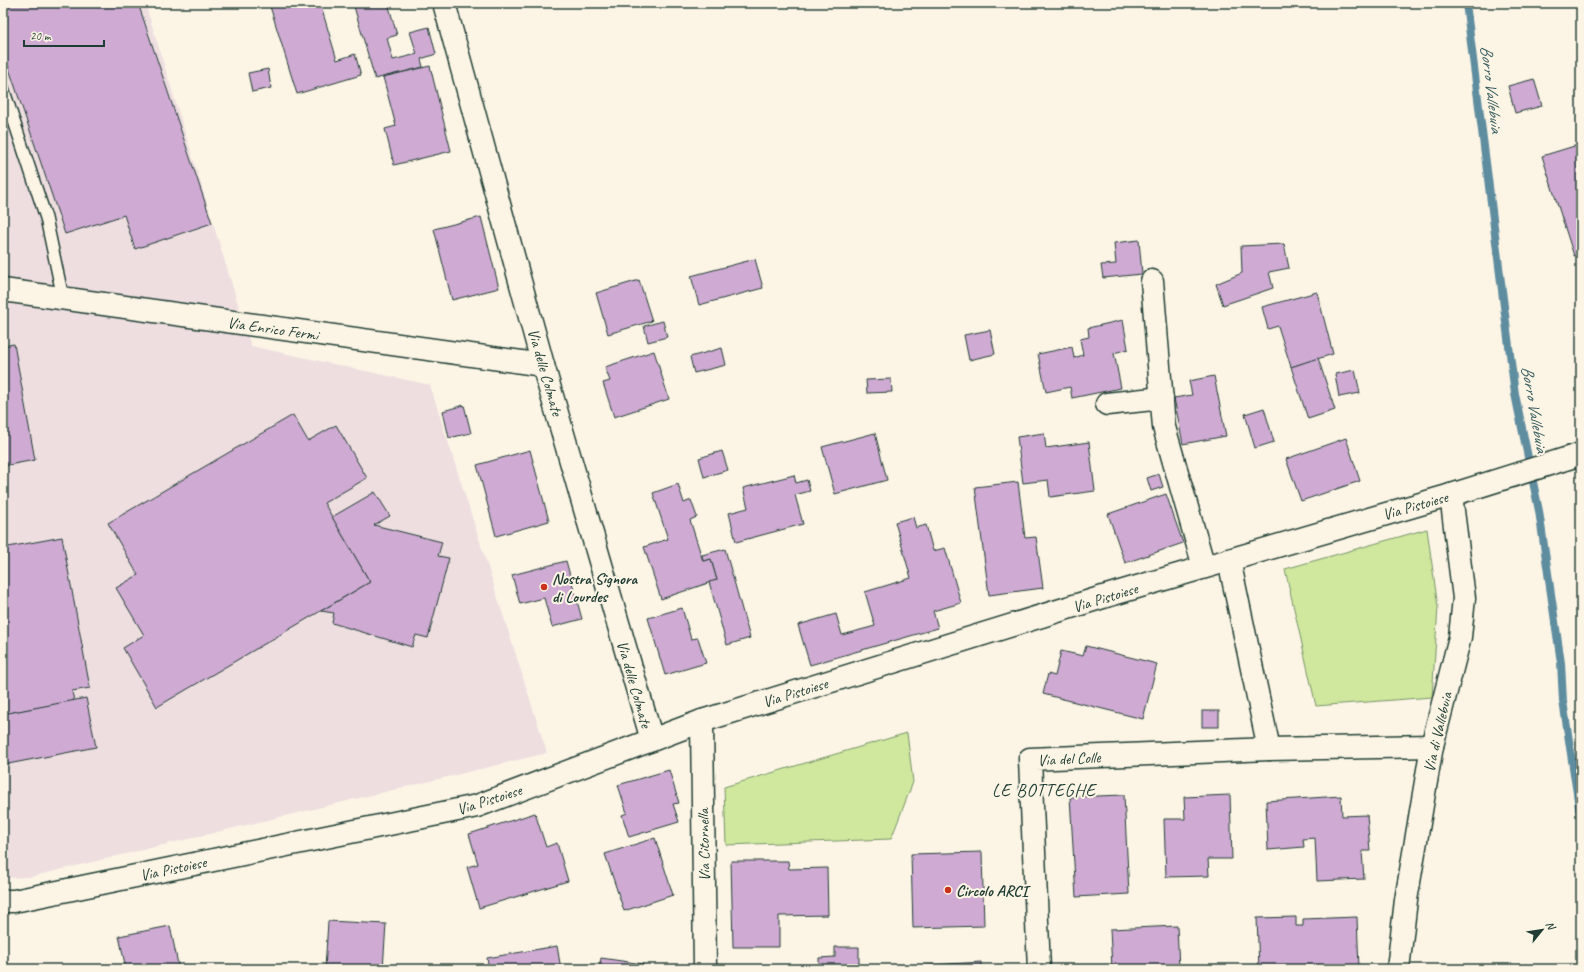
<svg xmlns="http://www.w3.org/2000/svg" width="1584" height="972" viewBox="0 0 1584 972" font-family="Caveat,sans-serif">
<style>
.built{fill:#eedee0}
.green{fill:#cfe89e;stroke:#779269}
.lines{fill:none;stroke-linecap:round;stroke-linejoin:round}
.stream{stroke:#5f8da0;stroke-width:8}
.building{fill:#cfaad3;stroke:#1f3d34}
.lane-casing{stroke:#1f3d34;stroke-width:14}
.street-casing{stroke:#1f3d34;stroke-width:25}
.primary-casing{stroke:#1f3d34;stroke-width:25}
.lane{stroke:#fcf5e5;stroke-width:11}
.street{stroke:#fcf5e5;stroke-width:22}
.primary{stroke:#fcf5e5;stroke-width:22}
.poi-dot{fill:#c8321e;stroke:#fcf5e5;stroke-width:1.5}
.labels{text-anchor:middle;stroke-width:4;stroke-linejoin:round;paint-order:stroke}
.street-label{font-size:16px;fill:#1f3d34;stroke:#fcf5e5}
.poi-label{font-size:16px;font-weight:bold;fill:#1f3d34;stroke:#fcf5e5;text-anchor:start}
.water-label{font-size:17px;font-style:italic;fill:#3a5e61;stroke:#fcf5e5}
.quarter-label{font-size:18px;letter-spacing:1px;fill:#1f3d34;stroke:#fcf5e5}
</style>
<rect width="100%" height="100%" fill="#fcf5e5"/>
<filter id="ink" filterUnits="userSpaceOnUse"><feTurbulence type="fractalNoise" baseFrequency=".025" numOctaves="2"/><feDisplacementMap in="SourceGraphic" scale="8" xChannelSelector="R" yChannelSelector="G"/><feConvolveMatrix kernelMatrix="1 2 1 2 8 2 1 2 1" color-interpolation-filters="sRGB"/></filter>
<g filter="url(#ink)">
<!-- built -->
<path class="built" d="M3 3H145L251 346 430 385 547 753 30 877 3 878Z"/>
<!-- green -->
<g class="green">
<path d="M1427 529 1438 607 1432 697 1316 706 1285 569Z"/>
<path d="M907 733 913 782 891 839 726 845 724 787Z"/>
</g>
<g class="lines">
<!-- stream -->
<path class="stream" d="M1466 3 1515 394 1539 511 1561 663 1563 701 1581 820"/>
</g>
<!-- building -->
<g class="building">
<path d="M3 3H138L212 223 135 249 124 215 65 234 3 51Z"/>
<path d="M269 3H320L337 60 355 54 361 75 297 94Z"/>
<path d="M353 3H388L397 35 387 38 393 60 417 54 410 32 429 27 436 54 421 59 423 67 375 79Z"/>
<path d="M430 66 451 151 394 165 385 129 396 126 383 77Z"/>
<path d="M268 69 271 88 252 92 248 73Z"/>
<path d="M1534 79 1542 106 1515 113 1508 86Z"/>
<path d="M1581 144V254L1574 256 1542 156Z"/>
<path d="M481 217 499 288 452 300 434 229Z"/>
<path d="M1139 240 1142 274 1103 278 1101 265 1116 264 1114 243Z"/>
<path d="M1284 244 1289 268 1269 272 1273 288 1223 305 1216 284 1242 273 1241 246Z"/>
<path d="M755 259 763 288 699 305 691 276Z"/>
<path d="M639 280 652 321 608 334 596 293Z"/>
<path d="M1317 292 1333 354 1291 367 1278 326 1268 329 1262 307Z"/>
<path d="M1123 320 1128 349 1114 353 1121 388 1072 398 1070 387 1046 392 1038 354 1072 347 1074 358 1083 355 1080 339 1089 337 1088 328Z"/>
<path d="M663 321 667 337 648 342 644 326Z"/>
<path d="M990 330 995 354 969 360 964 335Z"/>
<path d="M14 344 35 460 3 466V346Z"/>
<path d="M722 348 726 365 694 373 690 357Z"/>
<path d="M654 351 669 399 614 417 603 383 610 381 605 367Z"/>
<path d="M1318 358 1335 410 1308 419 1291 367Z"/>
<path d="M1355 370 1360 393 1339 397 1335 374Z"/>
<path d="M1214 376 1226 436 1183 444 1174 398 1192 395 1189 381Z"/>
<path d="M891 379 892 392 867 393 866 380Z"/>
<path d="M464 405 471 433 449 438 443 411Z"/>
<path d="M1264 408 1274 442 1255 448 1245 414Z"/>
<path d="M293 415 308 441 336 425 367 478 324 503 370 582 157 707 123 648 144 635 116 588 138 575 108 523Z"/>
<path d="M875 433 887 480 835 494 822 447Z"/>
<path d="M1044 433 1046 448 1089 442 1095 491 1050 497 1048 480 1023 483 1017 437Z"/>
<path d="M1346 438 1360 481 1301 501 1286 459Z"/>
<path d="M530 450 549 521 496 536 477 465Z"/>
<path d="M722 451 728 470 704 477 699 458Z"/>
<path d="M1159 474 1163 487 1151 491 1147 478Z"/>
<path d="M794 475 796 483 807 480 810 491 795 495 803 524 736 542 729 513 748 508 743 488Z"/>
<path d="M1018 482 1025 538 1036 537 1043 588 989 595 975 487Z"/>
<path d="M678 484 684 503 691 500 697 517 690 520 703 561 711 559 717 580 661 599 644 547 668 539 653 493Z"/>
<path d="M375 492 390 516 374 525 442 542 438 556 449 558 428 638 416 635 412 647 332 623 334 613 321 611 370 582 332 517Z"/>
<path d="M1166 494 1183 543 1125 563 1108 514Z"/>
<path d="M913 517 916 528 926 525 933 551 945 548 961 603 933 611 938 628 810 665 798 625 836 614 842 635 875 626 865 592 911 578 895 522Z"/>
<path d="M62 537 90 688 72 691 74 701 3 714V548Z"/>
<path d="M725 549 750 638 727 645 709 582 717 580 711 559 703 561 702 555Z"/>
<path d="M566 561 582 619 552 627 544 598 520 604 512 575Z"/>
<path d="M682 608 691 639 698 638 706 663 665 675 648 618Z"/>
<path d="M1086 646 1157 664 1143 719 1043 694 1048 674 1055 676 1061 651 1083 656Z"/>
<path d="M86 698 96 747 3 765V714Z"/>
<rect x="1202" y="711" width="17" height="16"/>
<path d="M669 770 679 803 673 804 679 822 629 837 622 815 627 813 618 785Z"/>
<path d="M1124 795 1129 894 1076 897 1070 797Z"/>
<path d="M1230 795 1232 859H1208L1209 876 1166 877 1164 819H1185L1184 797Z"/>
<path d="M1341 796 1342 816 1367 815 1370 851H1362L1364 879 1317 881 1315 838 1303 839 1304 847 1268 850 1266 801Z"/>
<path d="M535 813 546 847 557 843 568 881 479 908 467 867 478 864 469 834Z"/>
<path d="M655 838 673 895 624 911 605 854Z"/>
<path d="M982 852 984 926 913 928 911 854Z"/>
<path d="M731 861H788L789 869 827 868 828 915 779 916V947H733Z"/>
<path d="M1296 917V926H1303V919L1357 917 1359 969H1259L1257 918Z"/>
<path d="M328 921 386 924 383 969H325Z"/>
<path d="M170 926 179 969H126L119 936Z"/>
<path d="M1177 926 1179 969H1112L1110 929Z"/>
<path d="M557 946 561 969H489L487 958Z"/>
<path d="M835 947H859V969H819V958L835 957Z"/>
<path d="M601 958 643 964V969H599Z"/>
<path d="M981 962V969H916V966Z"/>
</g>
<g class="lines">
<!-- lane casing -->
<g class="lane-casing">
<path id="lane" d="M3 88 46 218 63 298"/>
</g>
<!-- street casing -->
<g class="street-casing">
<g id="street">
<path d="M444 3 543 365 652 740"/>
<path d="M1152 281 1164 427 1204 567"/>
<path d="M3 290 543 365"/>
<path d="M1107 404 1162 398"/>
<path d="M1229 560 1269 749"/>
<path d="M702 721 705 969"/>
<path d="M1039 969 1030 759 1269 749 1432 746"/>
<path d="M1398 969 1406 900 1432 746 1460 637 1464 598 1451 495"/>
</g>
</g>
<!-- primary casing -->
<g class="primary-casing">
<path id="primary" d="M3 901H14L477 806 702 721 1103 597 1451 495 1581 454"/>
</g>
<!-- lane -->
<use href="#lane" class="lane"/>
<!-- street -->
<use href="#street" class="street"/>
<!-- primary -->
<use href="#primary" class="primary"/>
</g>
</g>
<!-- markers -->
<g class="poi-dot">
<circle cx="544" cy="587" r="4"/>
<circle cx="948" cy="890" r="4"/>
</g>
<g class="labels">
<!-- street labels -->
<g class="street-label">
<text transform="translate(273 328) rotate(8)" y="6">Via Enrico Fermi</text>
<text transform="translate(546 372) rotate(74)" y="6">Via delle Colmate</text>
<text transform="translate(1415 505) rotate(-16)" y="6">Via Pistoiese</text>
<text transform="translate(1105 597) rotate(-17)" y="6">Via Pistoiese</text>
<text transform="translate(635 684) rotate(74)" y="6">Via delle Colmate</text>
<text transform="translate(795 692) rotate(-17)" y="6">Via Pistoiese</text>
<text transform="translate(1437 732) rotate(-77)" y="6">Via di Vallebuia</text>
<text transform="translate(1069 758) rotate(-3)" y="6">Via del Colle</text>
<text transform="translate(489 799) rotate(-18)" y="6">Via Pistoiese</text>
<text transform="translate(703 845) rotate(-91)" y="6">Via Citornella</text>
<text transform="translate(173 868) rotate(-12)" y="6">Via Pistoiese</text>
</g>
<!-- poi labels -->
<g class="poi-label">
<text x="552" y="584">Nostra Signora<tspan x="552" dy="18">di Lourdes</tspan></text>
<text x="956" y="896">Circolo ARCI</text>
</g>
<!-- water labels -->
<g class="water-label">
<text transform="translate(1492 89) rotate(83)" y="6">Borro Vallebuia</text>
<text transform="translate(1535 409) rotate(80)" y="6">Borro Vallebuia</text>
</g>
<!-- quarter labels -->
<g class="quarter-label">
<text x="1044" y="796">LE BOTTEGHE</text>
</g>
</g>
<!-- margin -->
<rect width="1584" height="972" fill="none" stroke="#fcf5e5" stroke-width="16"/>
<rect x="8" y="8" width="1568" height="956" fill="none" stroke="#1f3d34" stroke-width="1.5" filter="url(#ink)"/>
<!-- north arrow -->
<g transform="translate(1542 930) rotate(60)" stroke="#fcf5e5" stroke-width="3" paint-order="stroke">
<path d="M0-3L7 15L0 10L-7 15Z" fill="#1f3d34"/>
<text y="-6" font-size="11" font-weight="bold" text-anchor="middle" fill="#1f3d34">N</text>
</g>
<!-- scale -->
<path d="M24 40v6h80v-6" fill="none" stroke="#1f3d34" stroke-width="2"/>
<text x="30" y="40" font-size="12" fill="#1f3d34" stroke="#fcf5e5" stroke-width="3" paint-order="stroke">20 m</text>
</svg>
